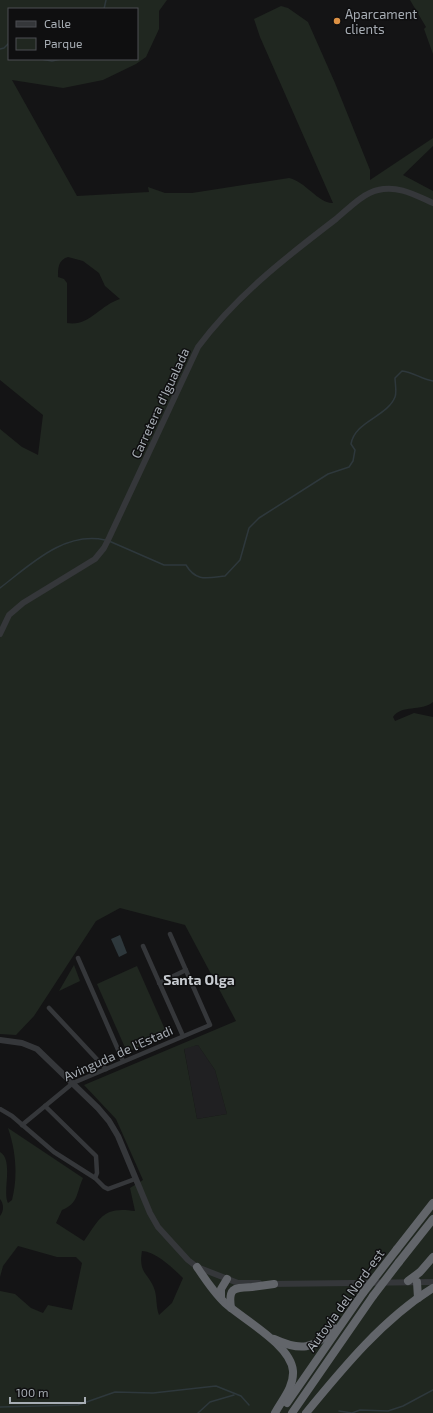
<svg xmlns="http://www.w3.org/2000/svg" width="433" height="1413" viewBox="0 0 433 1413" font-family="'Exo 2',sans-serif">
<style>
.built{fill:#202022}
.green{fill:#202720;fill-rule:evenodd}
.water{fill:#2e383c}
.lines{fill:none;stroke-linecap:round;stroke-linejoin:round}
.stream{stroke:#2e383c;stroke-width:1.5}
.minor{stroke:#35373a;stroke-width:4.5}
.tertiary{stroke:#35373a;stroke-width:6}
.motorway{stroke:#62656a;stroke-width:8}
.motorway-bridge{stroke:#62656a;stroke-width:8}
.poi-dot{fill:#dd9144;stroke:#0f0f10;stroke-width:1.5}
.labels{text-anchor:middle;stroke-width:3;stroke-linejoin:round;paint-order:stroke}
.poi-label{font-size:13px;fill:#a7adb4;stroke:#0f0f10;text-anchor:start}
.street-label{font-size:13px;fill:#a7adb4;stroke:#0f0f10}
.neighbourhood-label{font-size:14px;font-weight:bold;fill:#c7cbd0;stroke:#0f0f10}
</style>
<rect width="100%" height="100%" fill="#141415"/>
<!-- built -->
<path class="built" d="M198 1045 215 1070 227 1114 197 1119 184 1048Z"/>
<!-- green -->
<g class="green">
<path d="M0 0H167L159 11V29L146 57 136 64 103 80 63 88 12 80 77 196 149 192 148 187 165 193H192L289 178C305 181 319 204 333 203L260 37 254 19 281 6 288 8 308 22 335 83 370 170V180L433 138V146L403 175 433 191V702C421 712 402 704 393 717L395 721 414 713 433 717V1413H0V1291L15 1294 31 1308 43 1313 48 1305 72 1310 82 1263 76 1257H57L18 1246 3 1266 0 1277V1216C4 1211 4 1204 0 1199V1152C14 1160 2 1192 8 1203L12 1200C18 1177 16 1151 8 1128L83 1178C76 1193 79 1203 62 1210L56 1223 84 1241C100 1218 103 1206 135 1211L130 1188 143 1180 116 1119 84 1085 236 1021 185 925 120 908 96 921 34 1016 16 1035 0 1034V429L22 447 38 455 43 415 0 380ZM9 9H137V59H9ZM68 257 83 261 99 273 105 286 120 299C100 305 89 327 67 323V283L64 279 58 277C58 268 58 260 68 257ZM198 1045 215 1070 227 1114 197 1119 184 1049ZM142 1251C155 1251 174 1269 183 1278L172 1303 159 1315C156 1307 157 1299 155 1291 149 1272 138 1275 142 1251Z"/>
<path d="M410 0H433V54L424 29 426 27Z"/>
<path d="M74 965 80 981 59 991Z"/>
<path d="M137 966 167 1034 127 1052 97 984Z"/>
</g>
<!-- water -->
<path class="water" d="M120 935 127 953 119 957 111 939Z"/>
<g class="lines">
<!-- stream -->
<g class="stream">
<path d="M104 9 106 0"/>
<path d="M0 49 4 48 9 43"/>
<path d="M41 59 52 61 61 59"/>
<path d="M109 541 164 565H186C196 582 207 578 225 576L240 560 249 528 259 518 328 474 349 467 353 461 355 450 351 444C355 421 387 417 395 397 397 392 395 383 395 378L402 371C413 372 421 379 433 381"/>
<path d="M0 588C30 565 64 531 105 540"/>
<path d="M0 1407 78 1405 115 1392 153 1393 216 1386 241 1396 249 1405"/>
<path d="M339 1411 352 1413 360 1410 388 1411 403 1406 433 1390"/>
<path d="M198 1413 210 1402 234 1395"/>
</g>
<!-- minor -->
<g class="minor">
<path d="M143 946 183 1036"/>
<path d="M78 958 123 1061"/>
<path d="M159 983 186 970"/>
<path d="M49 1008 106 1069"/>
<path d="M45 1106 96 1156 97 1173 95 1178"/>
<path d="M0 1109 12 1116 54 1152 95 1178 104 1187 108 1189 135 1179"/>
<path d="M22 1125 73 1083 210 1025 170 934"/>
</g>
<!-- tertiary -->
<g class="tertiary">
<path d="M0 634 9 615 23 603 95 559 104 548 109 538 198 347C236 296 285 258 336 219 347 210 363 193 378 190 398 185 415 195 433 203"/>
<path d="M0 1040 22 1043 37 1049 98 1108 109 1121 118 1136 150 1213 158 1227 188 1260 197 1267 238 1283H259"/>
<path d="M270 1284 433 1282"/>
</g>
<!-- motorway -->
<g class="motorway">
<path d="M397 1249 433 1203"/>
<path d="M399 1262 433 1219"/>
<path d="M197 1267C205 1279 214 1293 225 1303 244 1320 291 1345 293 1371 294 1387 282 1400 275 1413"/>
<path d="M408 1281 420 1272 433 1257"/>
<path d="M417 1282 418 1298"/>
<path d="M221 1298V1289L227 1279"/>
<path d="M231 1308C228 1287 234 1288 252 1287 259 1286 267 1285 274 1284"/>
<path d="M274 1339C300 1351 314 1350 334 1328"/>
<path d="M287 1403 363 1293"/>
<path d="M292 1413 373 1296"/>
<path d="M306 1413C343 1368 383 1319 433 1288"/>
</g>
<!-- motorway-bridge -->
<g class="motorway-bridge">
<path d="M363 1293 397 1249"/>
<path d="M373 1296 399 1262"/>
</g>
</g>
<!-- markers -->
<circle class="poi-dot" cx="337" cy="21" r="4"/>
<g class="labels">
<!-- poi labels -->
<g class="poi-label">
<text x="345" y="19">Aparcament<tspan x="345" dy="15">clients</tspan></text>
</g>
<!-- street labels -->
<g class="street-label">
<text transform="translate(160 403) rotate(-65)" y="5">Carretera d'Igualada</text>
<text transform="translate(118 1053) rotate(-24)" y="5">Avinguda de l'Estadi</text>
<text transform="translate(345 1300) rotate(-54)" y="5">Autovia del Nord-est</text>
</g>
<!-- neighbourhood labels -->
<g class="neighbourhood-label">
<text x="199" y="985">Santa Olga</text>
</g>
</g>
<!-- legend -->
<rect x="8" y="8" width="130" height="52" fill="#0f0f10" stroke="#4c4e52"/>
<rect x="16" y="21" width="20" height="6" fill="#35373a" stroke="#4c4e52"/>
<text x="44" y="28" font-size="12" fill="#a7adb4">Calle</text>
<rect x="16" y="38" width="20" height="12" fill="#202720" stroke="#4c4e52"/>
<text x="44" y="48" font-size="12" fill="#a7adb4">Parque</text>
<!-- scale -->
<path d="M10 1397v6h75v-6" fill="none" stroke="#a7adb4" stroke-width="2"/>
<text x="16" y="1397" font-size="12" fill="#a7adb4" stroke="#0f0f10" stroke-width="3" paint-order="stroke">100 m</text>
</svg>
